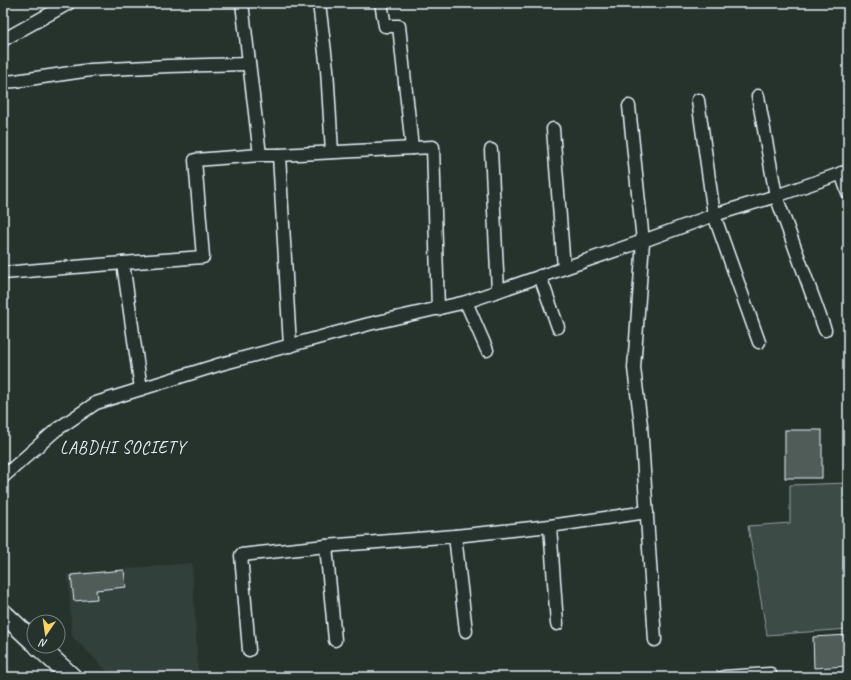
<svg xmlns="http://www.w3.org/2000/svg" width="851" height="680" viewBox="0 0 851 680" font-family="Caveat,sans-serif">
<style>
.built{fill:#333f3a}
.green{fill:#3e4b47;stroke:#939ea0}
.building{fill:#505c59;stroke:#e8f1f8}
.lines{fill:none;stroke-linecap:round;stroke-linejoin:round}
.minor-casing{stroke:#e8f1f8;stroke-width:15}
.primary-casing{stroke:#e8f1f8;stroke-width:21}
.minor{stroke:#26332d;stroke-width:12}
.primary{stroke:#26332d;stroke-width:18}
.labels{text-anchor:middle;stroke-width:3.5;stroke-linejoin:round;paint-order:stroke}
.neighbourhood-label{font-size:17px;letter-spacing:1px;fill:#e8f1f8;stroke:#26332d}
</style>
<rect width="100%" height="100%" fill="#26332d"/>
<filter id="ink" filterUnits="userSpaceOnUse"><feTurbulence type="fractalNoise" baseFrequency=".025" numOctaves="2"/><feDisplacementMap in="SourceGraphic" scale="8" xChannelSelector="R" yChannelSelector="G"/><feConvolveMatrix kernelMatrix="1 2 1 2 8 2 1 2 1" color-interpolation-filters="sRGB"/></filter>
<g filter="url(#ink)">
<!-- built -->
<path class="built" d="M192 563 198 671 148 677H113L72 636 69 589 67 574Z"/>
<!-- green -->
<path class="green" d="M848 483V629L767 635 748 526 790 523V485Z"/>
<!-- building -->
<g class="building">
<rect x="785" y="430" width="37" height="48"/>
<path d="M124 570 126 587 96 590 97 599 74 601 71 575Z"/>
<path d="M848 635V666L814 668 813 637Z"/>
</g>
<g class="lines">
<!-- minor casing -->
<g class="minor-casing">
<g id="minor">
<path d="M242 3 260 155"/>
<path d="M319 3 327 69 332 152"/>
<path d="M381 3 385 26H399L412 148"/>
<path d="M3 40 69 3"/>
<path d="M3 82 15 81 91 70 168 66 248 64"/>
<path d="M758 96 776 196 825 330"/>
<path d="M698 100 714 215 759 342"/>
<path d="M629 106 643 241 634 368 641 425 655 640"/>
<path d="M553 129 564 268"/>
<path d="M491 150 498 291"/>
<path d="M279 155 290 346"/>
<path d="M841 173 848 193"/>
<path d="M3 273 123 263"/>
<path d="M540 276 558 327"/>
<path d="M466 302 487 350"/>
<path d="M141 389 123 263 203 257 195 160 260 155H279L433 147 438 309"/>
<path d="M3 477 56 430 96 403 221 364 369 324 466 302 643 241 714 215 776 196 848 171"/>
<path d="M550 526 557 624"/>
<path d="M455 536 466 631"/>
<path d="M326 546 335 640"/>
<path d="M249 650 241 555 326 546 455 536 550 526 647 512"/>
<path d="M724 677 770 674 771 677"/>
</g>
</g>
<!-- primary casing -->
<g class="primary-casing">
<g id="primary">
<path d="M3 613 34 642"/>
<path d="M38 646 72 677"/>
</g>
</g>
<!-- minor -->
<use href="#minor" class="minor"/>
<!-- primary -->
<use href="#primary" class="primary"/>
</g>
</g>
<g class="labels">
<!-- neighbourhood labels -->
<g class="neighbourhood-label">
<text x="123" y="453">LABDHI SOCIETY</text>
</g>
</g>
<!-- margin -->
<rect width="851" height="680" fill="none" stroke="#26332d" stroke-width="16"/>
<rect x="8" y="8" width="835" height="664" fill="none" stroke="#e8f1f8" stroke-width="1.5" filter="url(#ink)"/>
<!-- north arrow -->
<g transform="translate(46 634) rotate(193)"><circle r="19" fill="#26332d" stroke="#747f7e"/>
<path d="M0-3L7 15L0 10L-7 15Z" fill="#ffd166"/>
<text y="-6" font-size="11" font-weight="bold" text-anchor="middle" fill="#e8f1f8">N</text>
</g>
</svg>
